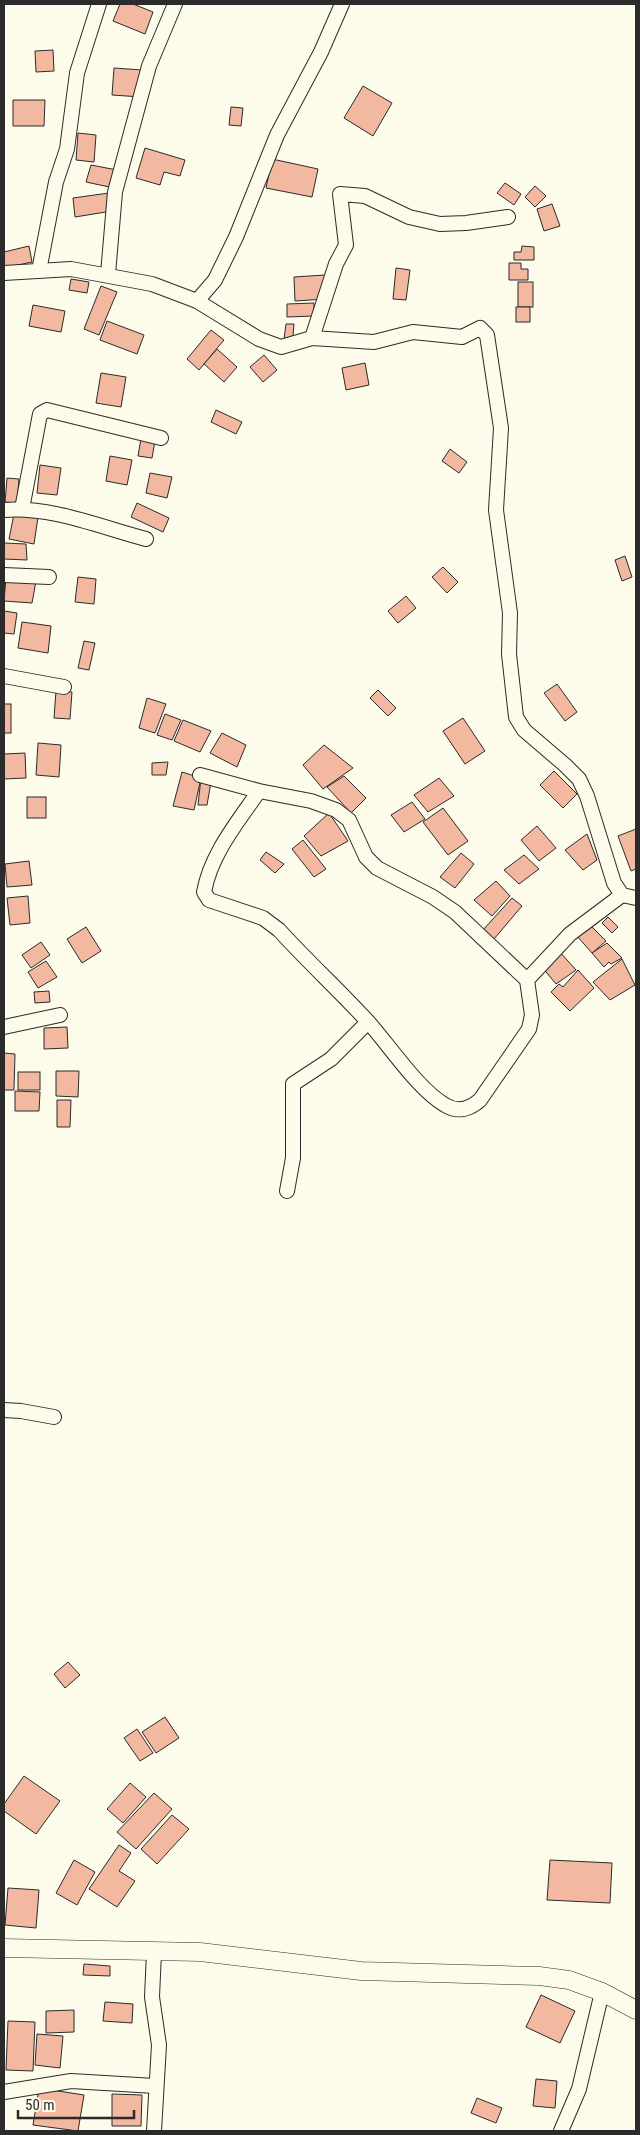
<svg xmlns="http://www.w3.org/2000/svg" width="640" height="2135" viewBox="0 0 640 2135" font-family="'Roboto Condensed',sans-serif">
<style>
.building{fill:#f2b8a0;stroke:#2b2b2b}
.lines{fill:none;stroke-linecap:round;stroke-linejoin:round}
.minor-casing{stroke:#2b2b2b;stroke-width:16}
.tertiary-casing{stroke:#2b2b2b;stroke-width:19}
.minor{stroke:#fdfbea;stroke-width:14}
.tertiary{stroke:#fdfbea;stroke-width:18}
</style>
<rect width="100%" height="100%" fill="#fdfbea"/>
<!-- building -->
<g class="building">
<path d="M120 4H133L153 12 145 34 113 21Z"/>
<path d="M53 50 54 71 36 72 35 51Z"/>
<path d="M114 68 142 70 141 97 112 95Z"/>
<path d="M363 86 392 103 373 136 344 118Z"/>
<path d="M13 100H45L44 126H13Z"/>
<path d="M231 107 243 108 241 126 229 125Z"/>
<path d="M78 133 96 135 94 162 76 160Z"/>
<path d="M145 148 185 160 180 176 164 172 160 185 136 178Z"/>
<path d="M272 159 318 169 312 197 266 188Z"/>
<path d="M91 165 117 170 114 188 86 182Z"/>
<path d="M505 183 521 194 514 205 497 193Z"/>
<path d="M535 186 546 196 535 207 525 197Z"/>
<path d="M109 193 112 211 75 217 73 198Z"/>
<path d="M552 204 560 226 544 231 537 209Z"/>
<path d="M29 246 32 262 4 268V252Z"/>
<path d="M522 246 534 247V260H514V252H521Z"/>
<path d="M509 263H521V269H528V280H509Z"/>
<path d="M396 268 410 270 406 300 393 299Z"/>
<path d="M325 275 326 299 295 301 294 277Z"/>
<path d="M71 279 89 282 87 293 69 290Z"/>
<rect x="518" y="282" width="15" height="25"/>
<path d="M101 286 117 292 99 335 84 329Z"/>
<path d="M314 303V316L287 317V304Z"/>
<path d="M33 305 65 311 61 332 29 326Z"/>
<rect x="516" y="307" width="14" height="15"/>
<path d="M107 321 144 335 137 354 100 340Z"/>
<path d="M286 324H294L292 348 283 347Z"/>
<path d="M211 330 224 340 199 370 187 359Z"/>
<path d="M217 349 237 367 224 382 204 364Z"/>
<path d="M264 355 277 370 263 382 250 367Z"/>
<path d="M365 363 369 385 346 390 342 368Z"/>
<path d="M101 373 126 377 121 407 96 403Z"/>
<path d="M216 410 242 422 236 434 211 422Z"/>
<path d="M141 438 155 441 152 458 138 456Z"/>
<path d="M450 449 467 462 459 473 442 461Z"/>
<path d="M110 456 132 460 127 485 106 481Z"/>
<path d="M40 465 61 468 57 495 37 493Z"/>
<path d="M150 473 172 477 167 498 146 493Z"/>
<path d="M7 478 19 479 17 503 5 502Z"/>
<path d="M137 503 169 518 163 532 131 517Z"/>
<path d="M14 514 38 517 34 544 9 539Z"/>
<path d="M4 543 26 544 27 560 4 559Z"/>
<path d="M625 556 632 577 622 581 615 560Z"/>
<path d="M443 567 458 582 447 593 432 577Z"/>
<path d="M78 577 96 579 94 604 75 602Z"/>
<path d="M6 578 36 581 32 603 4 601Z"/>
<path d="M406 596 416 608 398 623 388 611Z"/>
<path d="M4 611 17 613 14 634 4 633Z"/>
<path d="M22 622 51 626 48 653 18 648Z"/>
<path d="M84 641 95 643 89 670 78 668Z"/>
<path d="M557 684 577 712 565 721 544 693Z"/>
<path d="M378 690 396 708 388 716 370 698Z"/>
<path d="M56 691 72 692 70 719 54 718Z"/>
<path d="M147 698 166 704 155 733 139 728Z"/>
<rect x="4" y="704" width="7" height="29"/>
<path d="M165 714 181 720 172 740 157 735Z"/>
<path d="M463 718 485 751 465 764 443 731Z"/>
<path d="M183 720 211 731 200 752 174 741Z"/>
<path d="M222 733 246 745 237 767 210 753Z"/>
<path d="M38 743 61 745 59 777 36 775Z"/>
<path d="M324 745 353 768 323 789 303 765Z"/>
<path d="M25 753 26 778 4 779V754Z"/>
<path d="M168 762 166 775H152V763Z"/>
<path d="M554 771 577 794 563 808 540 785Z"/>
<path d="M182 772 201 778 194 810 173 806Z"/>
<path d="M344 776 366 798 351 813 327 787Z"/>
<path d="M201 778 211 782 207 805H198Z"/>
<path d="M439 778 454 796 428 812 414 795Z"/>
<rect x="27" y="797" width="19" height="21"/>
<path d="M412 802 425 819 404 832 391 815Z"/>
<path d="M443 808 468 841 448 855 423 822Z"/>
<path d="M329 813 348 841 321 856 304 836Z"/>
<path d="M537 826 556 848 539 861 521 840Z"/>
<path d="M636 829V869L631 871 618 836Z"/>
<path d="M587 834 597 860 583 870 565 850Z"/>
<path d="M303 840 326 869 314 877 292 849Z"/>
<path d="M266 852 284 864 275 873 260 860Z"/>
<path d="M461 853 474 864 455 888 440 877Z"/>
<path d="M524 855 539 869 519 884 504 870Z"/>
<path d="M29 861 32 885 7 887 5 864Z"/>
<path d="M496 881 510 896 492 916 474 900Z"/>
<path d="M28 896 30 923 10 925 7 898Z"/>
<path d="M512 898 522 906 494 939 482 931Z"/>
<path d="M608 917 618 927 612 933 602 923Z"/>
<path d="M590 925 606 941 592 953 576 935Z"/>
<path d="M86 927 101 951 82 963 67 939Z"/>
<path d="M41 942 50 955 31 968 22 955Z"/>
<path d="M607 943 622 958 611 964 609 962 604 967 592 953Z"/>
<path d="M559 951 576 970 556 984 542 967Z"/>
<path d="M622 959 635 985 610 1000 593 982Z"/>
<path d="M46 961 57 977 38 988 28 972Z"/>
<path d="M578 970 594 988 570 1011 551 992 559 984 563 987Z"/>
<path d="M49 991 50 1002 35 1003 34 992Z"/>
<path d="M67 1027 68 1048 44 1049V1028Z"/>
<path d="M4 1053 15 1054 14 1090H4Z"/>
<path d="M56 1071H79L78 1097 56 1096Z"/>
<rect x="18" y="1072" width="22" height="18"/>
<path d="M15 1091 40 1092 39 1111H15Z"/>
<path d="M57 1100H71L70 1127H57Z"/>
<path d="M68 1662 80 1675 65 1688 54 1674Z"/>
<path d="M165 1717 179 1738 156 1753 142 1732Z"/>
<path d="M137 1729 153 1753 140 1761 124 1738Z"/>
<path d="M24 1776 60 1801 36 1834 4 1811V1804Z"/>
<path d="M130 1783 146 1797 123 1823 107 1809Z"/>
<path d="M154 1793 172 1809 136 1849 117 1832Z"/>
<path d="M172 1815 189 1829 157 1864 141 1849Z"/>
<path d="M119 1845 131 1853 119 1871 135 1881 117 1907 89 1889Z"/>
<path d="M74 1860 95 1872 77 1905 56 1893Z"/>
<path d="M550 1860 612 1863 610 1903 547 1900Z"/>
<path d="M8 1888 39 1890 36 1928 5 1925Z"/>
<path d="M84 1964 110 1966V1976L83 1975Z"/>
<path d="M541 1995 575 2011 560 2043 526 2027Z"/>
<path d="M105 2002 133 2004 132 2023 103 2021Z"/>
<path d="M74 2010V2032L46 2033V2011Z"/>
<path d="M8 2021 35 2022 33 2071 6 2070Z"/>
<path d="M37 2034 63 2036 60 2068 35 2065Z"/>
<path d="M536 2079 557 2081 555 2108 533 2106Z"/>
<path d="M39 2088 84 2095 78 2131 33 2125Z"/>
<path d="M112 2094 142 2095 141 2126H112Z"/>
<path d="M477 2098 502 2108 496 2123 471 2113Z"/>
</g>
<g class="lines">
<!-- minor casing -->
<g class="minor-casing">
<g id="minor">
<path d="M39 271 56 182 67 149 77 73 99 4"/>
<path d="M4 273 71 269 152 284 197 301 259 339 281 347 312 338 374 342 413 332 462 337 480 328 487 335 501 428 496 510 510 613 509 654 516 717 524 730 565 765 579 779 587 796 614 883 622 895 636 898"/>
<path d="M108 274 115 192 149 66 175 4"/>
<path d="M197 301 215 280 236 237 277 135 321 52 342 4"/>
<path d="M312 338 336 264 346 245 340 194 365 196 409 217 440 224 466 223 508 217"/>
<path d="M22 509 40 414 47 410 161 438"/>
<path d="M4 510C51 506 100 527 146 539"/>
<path d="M4 575 49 577"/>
<path d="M4 676 64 687"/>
<path d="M200 775 259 791 311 801 336 810 349 820 366 857 377 868 433 897 455 912 527 980 532 1015 529 1029 480 1100C470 1109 458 1113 445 1105 419 1090 391 1048 370 1024 341 992 308 962 279 930L263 918 209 900 204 892C211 854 237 823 259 791"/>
<path d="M527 980 570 934 622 895"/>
<path d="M4 1027 60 1015"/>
<path d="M287 1191 293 1158V1084L331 1059 368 1022"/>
<path d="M4 1410 21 1411 54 1417"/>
<path d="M154 1952 152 1997 159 2045 154 2131"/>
<path d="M4 2092 71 2081 155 2086"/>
<path d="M561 2131 579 2089 602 1992"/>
</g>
</g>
<!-- tertiary casing -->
<g class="tertiary-casing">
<path id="tertiary" d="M4 1948 200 1952 361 1971 539 1976 569 1980 602 1992 636 2010"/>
</g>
<!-- minor -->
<use href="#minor" class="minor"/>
<!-- tertiary -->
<use href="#tertiary" class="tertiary"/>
</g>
<!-- border -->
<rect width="640" height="2135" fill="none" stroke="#2b2b2b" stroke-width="10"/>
<!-- scale -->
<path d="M18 2110v8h116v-8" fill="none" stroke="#2b2b2b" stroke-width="2.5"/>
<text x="25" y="2110" font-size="15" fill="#2b2b2b" stroke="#fdfbea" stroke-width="4" paint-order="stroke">50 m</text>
</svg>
